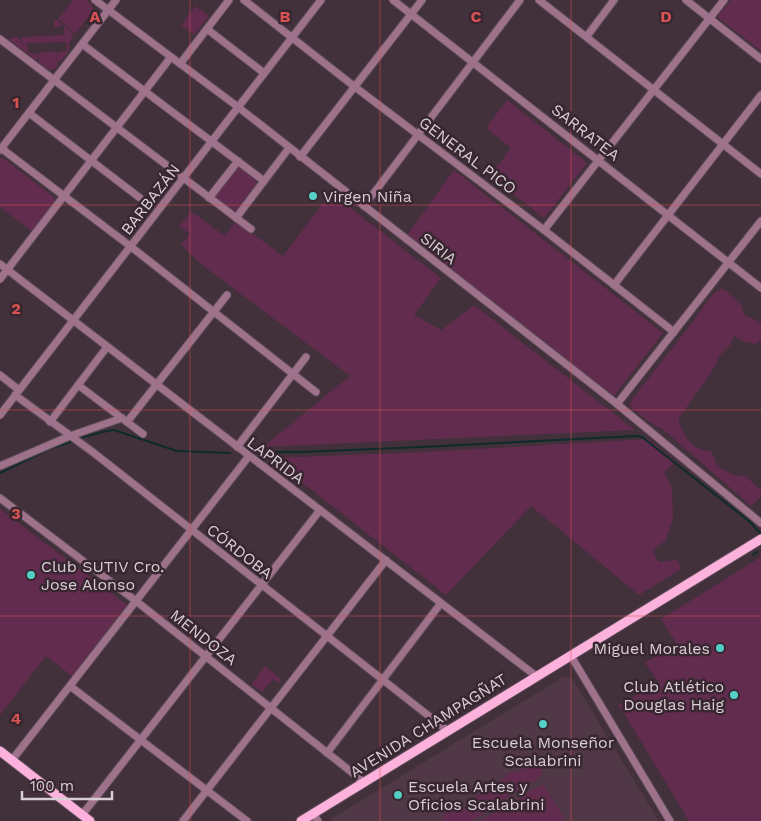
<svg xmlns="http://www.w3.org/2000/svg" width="761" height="821" viewBox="0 0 761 821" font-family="'Work Sans',sans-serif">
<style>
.built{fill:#503846}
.green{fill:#612c4e}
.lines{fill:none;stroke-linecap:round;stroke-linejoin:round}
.stream{stroke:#0e2c2a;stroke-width:2}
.minor-casing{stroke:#5d4c57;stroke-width:9}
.major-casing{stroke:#5d4c57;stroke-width:11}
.minor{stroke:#9f728c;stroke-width:7}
.major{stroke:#fcb2dd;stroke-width:9}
.grid{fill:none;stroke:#d75253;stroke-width:1;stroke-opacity:0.55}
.poi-dot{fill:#55cec5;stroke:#382630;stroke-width:2}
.labels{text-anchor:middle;stroke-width:5;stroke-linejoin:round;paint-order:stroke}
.street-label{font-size:16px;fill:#daced5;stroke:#382630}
.poi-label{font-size:16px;fill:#daced5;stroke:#382630;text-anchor:start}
.grid-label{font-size:16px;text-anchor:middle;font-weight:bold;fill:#d75253;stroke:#382630;stroke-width:5;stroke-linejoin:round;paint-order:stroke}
</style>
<rect width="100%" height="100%" fill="#42303b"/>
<!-- built -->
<path class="built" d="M563 677H571L659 821H332L331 819Z"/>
<!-- green -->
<g class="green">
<path d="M73 0H86L92 5 93 11 75 34 58 19Z"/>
<path d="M731 0H761V51L717 17Z"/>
<path d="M196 6 209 16 194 35 181 25Z"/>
<path d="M54 20H57L70 31 74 36 69 43V51L60 62 57 60 56 53 67 51 66 42 27 43 28 53 37 52 33 53 34 55 38 53V58L36 60 8 39 18 37 25 47 20 37 65 35 64 26 54 27Z"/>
<path d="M55 51 58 65 55 69 49 70 39 63V53Z"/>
<path d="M507 100 587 163 544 218 490 176 511 148 486 128Z"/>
<path d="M0 158H3L54 197 55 203 33 232 0 207Z"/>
<path d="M241 168 256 180 257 185 238 210 233 211 216 198V195L236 169Z"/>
<path d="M454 170 663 333 614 396 407 235Z"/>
<path d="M331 193 441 278 414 315 441 330 474 305 635 430 263 447 350 376 202 265 181 245 190 234 179 226 192 212 225 236 236 221 283 256Z"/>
<path d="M722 288 741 304 744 315 756 320 761 324V340L756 344 745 342 734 336 730 345 718 357 716 365 704 383 678 419C685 439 690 448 712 452L717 466 733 475 745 476 761 490V497L751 506 665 431 648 421 629 405 634 397 691 324 712 295Z"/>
<path d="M648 439 676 462 664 472 672 488 673 518 666 540 652 551 659 562 677 560 681 569 639 595 531 506 446 595 271 458 424 452Z"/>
<path d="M0 509 127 605 72 676 46 656 0 715Z"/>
<path d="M761 557V821H689L619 705 659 682 645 663 676 643 661 619Z"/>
<path d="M265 666 281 679 278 683 273 679 262 692 251 684Z"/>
<path d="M535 756 543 766 542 772 534 782 521 788 472 821H444L442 818V815L456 807 467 809C473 801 476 793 487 789 490 788 495 789 498 785 504 779 503 776 512 771L516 773 520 772 530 757Z"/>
<path d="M543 784 564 818 560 821H480Z"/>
</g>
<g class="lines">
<!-- stream -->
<g class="stream">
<path d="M80 438 102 432 114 430 177 451 230 453"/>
<path d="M254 452H302L422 447 636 436 642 437 749 521 760 533"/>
<path d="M0 473 49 449 71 442"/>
<path d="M753 555 757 552"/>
</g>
<!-- minor casing -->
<g class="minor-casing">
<g id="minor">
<path d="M95 0 238 107 617 404 761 523"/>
<path d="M244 0 355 87 544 230 674 332"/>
<path d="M393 0 761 288"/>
<path d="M539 0 761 174"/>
<path d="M686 0 761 59"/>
<path d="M207 29 264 73"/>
<path d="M587 36 614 0"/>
<path d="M0 39 251 229"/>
<path d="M82 44 264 181"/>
<path d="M180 64 229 0"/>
<path d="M29 113 140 198"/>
<path d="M1 148 130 246 316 392"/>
<path d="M0 150 116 0"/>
<path d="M300 157 422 0"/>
<path d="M209 198 238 161"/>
<path d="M364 206 520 0"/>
<path d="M236 218 289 148"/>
<path d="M544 230 724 0"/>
<path d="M0 264 536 676"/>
<path d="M0 279 171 57"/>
<path d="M614 285 761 95"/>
<path d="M0 375 19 390"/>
<path d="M78 385 143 434"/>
<path d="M15 395 94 453 448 731"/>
<path d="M617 404 761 221"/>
<path d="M0 415 321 0"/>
<path d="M50 422 107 347"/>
<path d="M127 422 227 295"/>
<path d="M237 447 306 357"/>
<path d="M0 466 70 436 122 418"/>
<path d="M0 498 136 601 364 782"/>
<path d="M571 656 670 821"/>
<path d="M70 686 247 821"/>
<path d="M327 753 441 603"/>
<path d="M12 760 249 456"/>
<path d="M313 814 318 821"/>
<path d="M82 815 320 510"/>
<path d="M183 821 386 560"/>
</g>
</g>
<!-- major casing -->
<g class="major-casing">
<g id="major">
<path d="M0 751 90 821"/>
<path d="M301 821 761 539"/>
</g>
</g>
<!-- minor -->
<use href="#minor" class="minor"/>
<!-- major -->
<use href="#major" class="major"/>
</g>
<!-- grid -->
<path class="grid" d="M190 0V821M380 0V821M571 0V821M0 205H761M0 410H761M0 616H761"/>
<!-- markers -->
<g class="poi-dot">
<circle cx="313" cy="196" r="5"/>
<circle cx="31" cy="575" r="5"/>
<circle cx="720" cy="648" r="5"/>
<circle cx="734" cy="695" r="5"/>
<circle cx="543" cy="724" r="5"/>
<circle cx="398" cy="795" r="5"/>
</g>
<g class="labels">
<!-- street labels -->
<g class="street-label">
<text transform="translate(586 132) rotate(38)" y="6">SARRATEA</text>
<text transform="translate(468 155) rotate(37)" y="6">GENERAL PICO</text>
<text transform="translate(150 199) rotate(-52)" y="6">BARBAZÁN</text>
<text transform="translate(439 248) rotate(38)" y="6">SIRIA</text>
<text transform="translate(276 460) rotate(37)" y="6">LAPRIDA</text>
<text transform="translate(240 551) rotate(38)" y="6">CÓRDOBA</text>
<text transform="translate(204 637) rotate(38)" y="6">MENDOZA</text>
<text transform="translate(428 725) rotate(-32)" y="6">AVENIDA CHAMPAGÑAT</text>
</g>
<!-- poi labels -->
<g class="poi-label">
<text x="323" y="202">Virgen Niña</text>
<text x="41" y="572">Club SUTIV Cro.<tspan x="41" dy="18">Jose Alonso</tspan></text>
<text x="710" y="654" text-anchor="end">Miguel Morales</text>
<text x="724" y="692" text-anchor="end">Club Atlético<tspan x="724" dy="18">Douglas Haig</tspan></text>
<text x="543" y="748" text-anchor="middle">Escuela Monseñor<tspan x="543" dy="18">Scalabrini</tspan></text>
<text x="408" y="792">Escuela Artes y<tspan x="408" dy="18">Oficios Scalabrini</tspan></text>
</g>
</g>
<g class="grid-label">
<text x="95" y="22">A</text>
<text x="285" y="22">B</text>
<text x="476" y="22">C</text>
<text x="666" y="22">D</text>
<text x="16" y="108">1</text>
<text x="16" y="314">2</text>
<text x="16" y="519">3</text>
<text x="16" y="724">4</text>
</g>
<!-- scale -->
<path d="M22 791v8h90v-8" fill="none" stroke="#daced5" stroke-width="2.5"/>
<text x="30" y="791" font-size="15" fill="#daced5" stroke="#382630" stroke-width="4" paint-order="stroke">100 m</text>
</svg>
